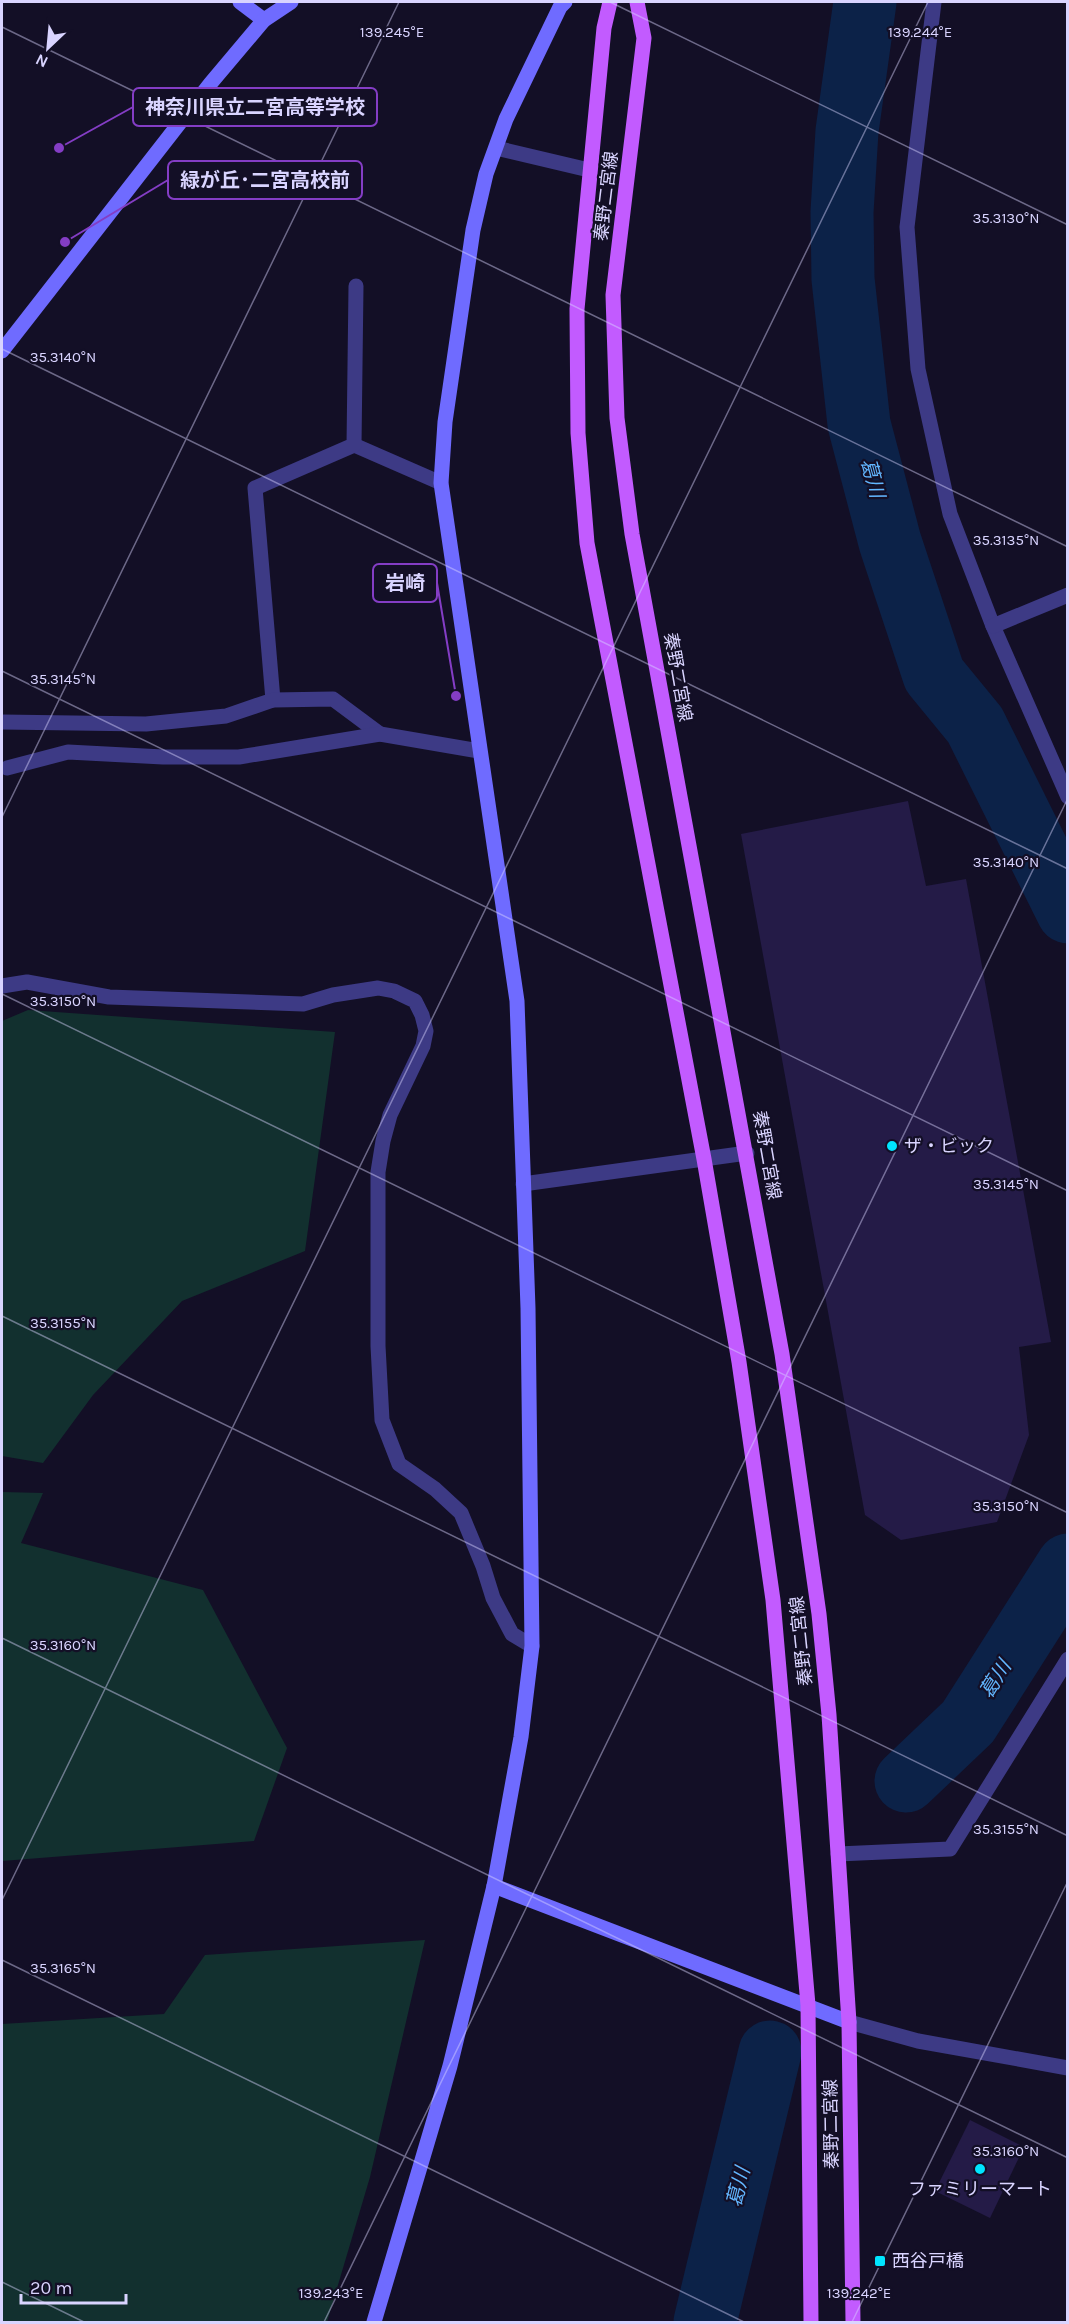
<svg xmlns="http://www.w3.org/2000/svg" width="1069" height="2324" viewBox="0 0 1069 2324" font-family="Karla,'Noto Sans JP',sans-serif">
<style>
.green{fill:#12302f}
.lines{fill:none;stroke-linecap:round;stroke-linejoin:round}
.river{stroke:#0c2248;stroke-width:63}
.building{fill:#241b47}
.street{stroke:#3d3a85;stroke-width:15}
.secondary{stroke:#6f6bff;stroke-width:15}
.primary{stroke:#c25bff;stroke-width:15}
.ticks{fill:none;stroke:#d9d4ff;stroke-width:1.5;stroke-opacity:0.45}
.poi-dot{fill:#00e5ff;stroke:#130f26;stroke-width:2}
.labels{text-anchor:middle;stroke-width:4.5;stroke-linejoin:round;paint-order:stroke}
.street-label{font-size:18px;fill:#d9d4ff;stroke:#130f26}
.poi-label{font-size:18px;fill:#d9d4ff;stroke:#130f26;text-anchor:start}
.water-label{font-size:20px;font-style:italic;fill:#62b6ff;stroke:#130f26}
.ticks-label{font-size:15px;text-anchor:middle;fill:#d9d4ff;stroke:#130f26;stroke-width:4.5;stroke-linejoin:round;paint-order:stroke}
.leader{fill:none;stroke:#843dc5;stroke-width:2}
.callout-dot{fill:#843dc5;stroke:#130f26;stroke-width:2}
.callout{fill:#130f26;stroke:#843dc5;stroke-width:2}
.callout-label{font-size:20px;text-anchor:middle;font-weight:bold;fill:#d9d4ff}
</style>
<rect width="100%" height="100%" fill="#130f26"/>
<!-- green -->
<g class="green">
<path d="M28 1010 335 1032 305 1251 182 1301 93 1395 43 1463 2 1456V1021Z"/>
<path d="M2 1492 43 1493 21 1543 203 1590 287 1748 254 1841 2 1861Z"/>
<path d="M425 1940 370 2177 327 2322H2V2024L164 2014 205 1955Z"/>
</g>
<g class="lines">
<!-- river -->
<g class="river">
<path d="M865 2 847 131 842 212 843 279 859 424 890 542 934 675 975 725 1068 912"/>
<path d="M906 1781 968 1722 1068 1565"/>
<path d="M705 2322 770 2052"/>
</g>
</g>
<!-- building -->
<g class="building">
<path d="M908 801 926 886 966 879 1051 1342 1019 1347 1029 1435 997 1522 901 1540 865 1515 741 834Z"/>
<path d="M970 2120 1024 2147 990 2218 935 2191Z"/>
</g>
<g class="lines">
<!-- street -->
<g class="street">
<path d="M934 2 907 227 918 369 950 514 993 626 1068 797"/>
<path d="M496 148 589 170"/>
<path d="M354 445 441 483"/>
<path d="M993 626 1068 595"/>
<path d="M273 700 255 488 354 445 356 286"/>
<path d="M2 722 146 724 226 716 273 700 333 699 380 734"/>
<path d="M7 768 68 752 163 757H239L380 734 479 751"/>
<path d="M2 986 27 982 109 997 303 1004 333 995 378 988 394 991 415 1001 422 1015 426 1031 423 1046 390 1115 383 1141 378 1172V1346L382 1420 399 1464 435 1489 461 1513 483 1566 493 1598 512 1634 532 1646"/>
<path d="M523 1184 747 1153"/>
<path d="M838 1854 950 1849 1068 1659"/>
<path d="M849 2022 918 2041 1068 2068"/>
</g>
<!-- secondary -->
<g class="secondary">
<path d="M240 2 264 20"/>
<path d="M2 351 210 84 264 20 291 2"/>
<path d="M494 1886 849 2022"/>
<path d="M374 2322 450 2066 494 1886 521 1737 532 1646 528 1308 517 1001 441 483 445 422 473 230 486 174 506 119 560 7 565 2"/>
</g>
<!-- primary -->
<g class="primary">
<path d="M610 2 604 28 577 309 578 433 587 543 704 1159 739 1362 773 1600 808 2005 811 2322"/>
<path d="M637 2 644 38 613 295 617 418 632 534 782 1354 819 1614 829 1715 849 2022 853 2322"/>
</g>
</g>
<!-- ticks -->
<path class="ticks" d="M610 2 1068 225M2 27 1068 547M2 349 1068 869M2 671 1068 1191M2 817 399 2M2 994 1068 1513M2 1316 1068 1836M2 1638 1068 2158M2 1900 928 2M2 1960 744 2322M2 2282 84 2322M324 2322 1068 798M852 2322 1068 1881"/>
<!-- markers -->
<g class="poi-dot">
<circle cx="892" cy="1146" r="6"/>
<circle cx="980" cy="2169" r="6"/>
<rect x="874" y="2255" width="12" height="12" rx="3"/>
</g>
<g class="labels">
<!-- street labels -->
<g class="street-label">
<text transform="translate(606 196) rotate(-83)" y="6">秦野二宮線</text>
<text transform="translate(678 677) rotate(80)" y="6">秦野二宮線</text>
<text transform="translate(767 1155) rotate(80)" y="6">秦野二宮線</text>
<text transform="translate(801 1641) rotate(-96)" y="6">秦野二宮線</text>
<text transform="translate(831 2124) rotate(-91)" y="6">秦野二宮線</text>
</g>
<!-- poi labels -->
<g class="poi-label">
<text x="904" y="1152">ザ・ビック</text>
<text x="980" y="2195" text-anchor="middle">ファミリーマート</text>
<text x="892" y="2267">西谷戸橋</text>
</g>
<!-- water labels -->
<g class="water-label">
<text transform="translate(873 478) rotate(75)" y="7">葛川</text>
<text transform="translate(995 1679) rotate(-58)" y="7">葛川</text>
<text transform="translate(738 2187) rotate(-76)" y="7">葛川</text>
</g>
</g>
<g class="ticks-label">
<text x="392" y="37">139.245°E</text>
<text x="920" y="37">139.244°E</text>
<text x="1006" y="223">35.3130°N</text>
<text x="63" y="362">35.3140°N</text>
<text x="1006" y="545">35.3135°N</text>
<text x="63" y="684">35.3145°N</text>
<text x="1006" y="867">35.3140°N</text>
<text x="63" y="1006">35.3150°N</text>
<text x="1006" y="1189">35.3145°N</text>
<text x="63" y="1328">35.3155°N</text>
<text x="1006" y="1511">35.3150°N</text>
<text x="63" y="1650">35.3160°N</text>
<text x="1006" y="1834">35.3155°N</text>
<text x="63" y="1973">35.3165°N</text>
<text x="1006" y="2156">35.3160°N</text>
<text x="331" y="2298">139.243°E</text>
<text x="859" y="2298">139.242°E</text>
</g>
<!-- callouts -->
<path class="leader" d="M59 148L133 107M65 242L168 180M456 696L437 583"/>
<g class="callout-dot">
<circle cx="59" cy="148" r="6"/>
<circle cx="65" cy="242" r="6"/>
<circle cx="456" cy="696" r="6"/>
</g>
<g class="callout">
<rect x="133" y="88" width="244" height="38" rx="6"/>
<rect x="168" y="161" width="194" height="38" rx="6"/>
<rect x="373" y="564" width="64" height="38" rx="6"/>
</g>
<g class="callout-label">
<text x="255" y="114">神奈川県立二宮高等学校</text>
<text x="265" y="187">緑が丘･二宮高校前</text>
<text x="405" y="590">岩崎</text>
</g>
<!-- border -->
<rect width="1069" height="2324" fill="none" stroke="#d9d4ff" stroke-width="6"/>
<!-- north arrow -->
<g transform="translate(48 48) rotate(206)" stroke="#130f26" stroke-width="4.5" paint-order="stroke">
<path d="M0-4.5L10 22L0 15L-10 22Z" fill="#d9d4ff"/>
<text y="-9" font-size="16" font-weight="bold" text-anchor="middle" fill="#d9d4ff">N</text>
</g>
<!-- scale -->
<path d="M21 2294v9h105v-9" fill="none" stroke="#d9d4ff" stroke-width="3"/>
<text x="30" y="2294" font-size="18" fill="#d9d4ff" stroke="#130f26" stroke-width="4.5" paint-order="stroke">20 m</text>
</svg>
